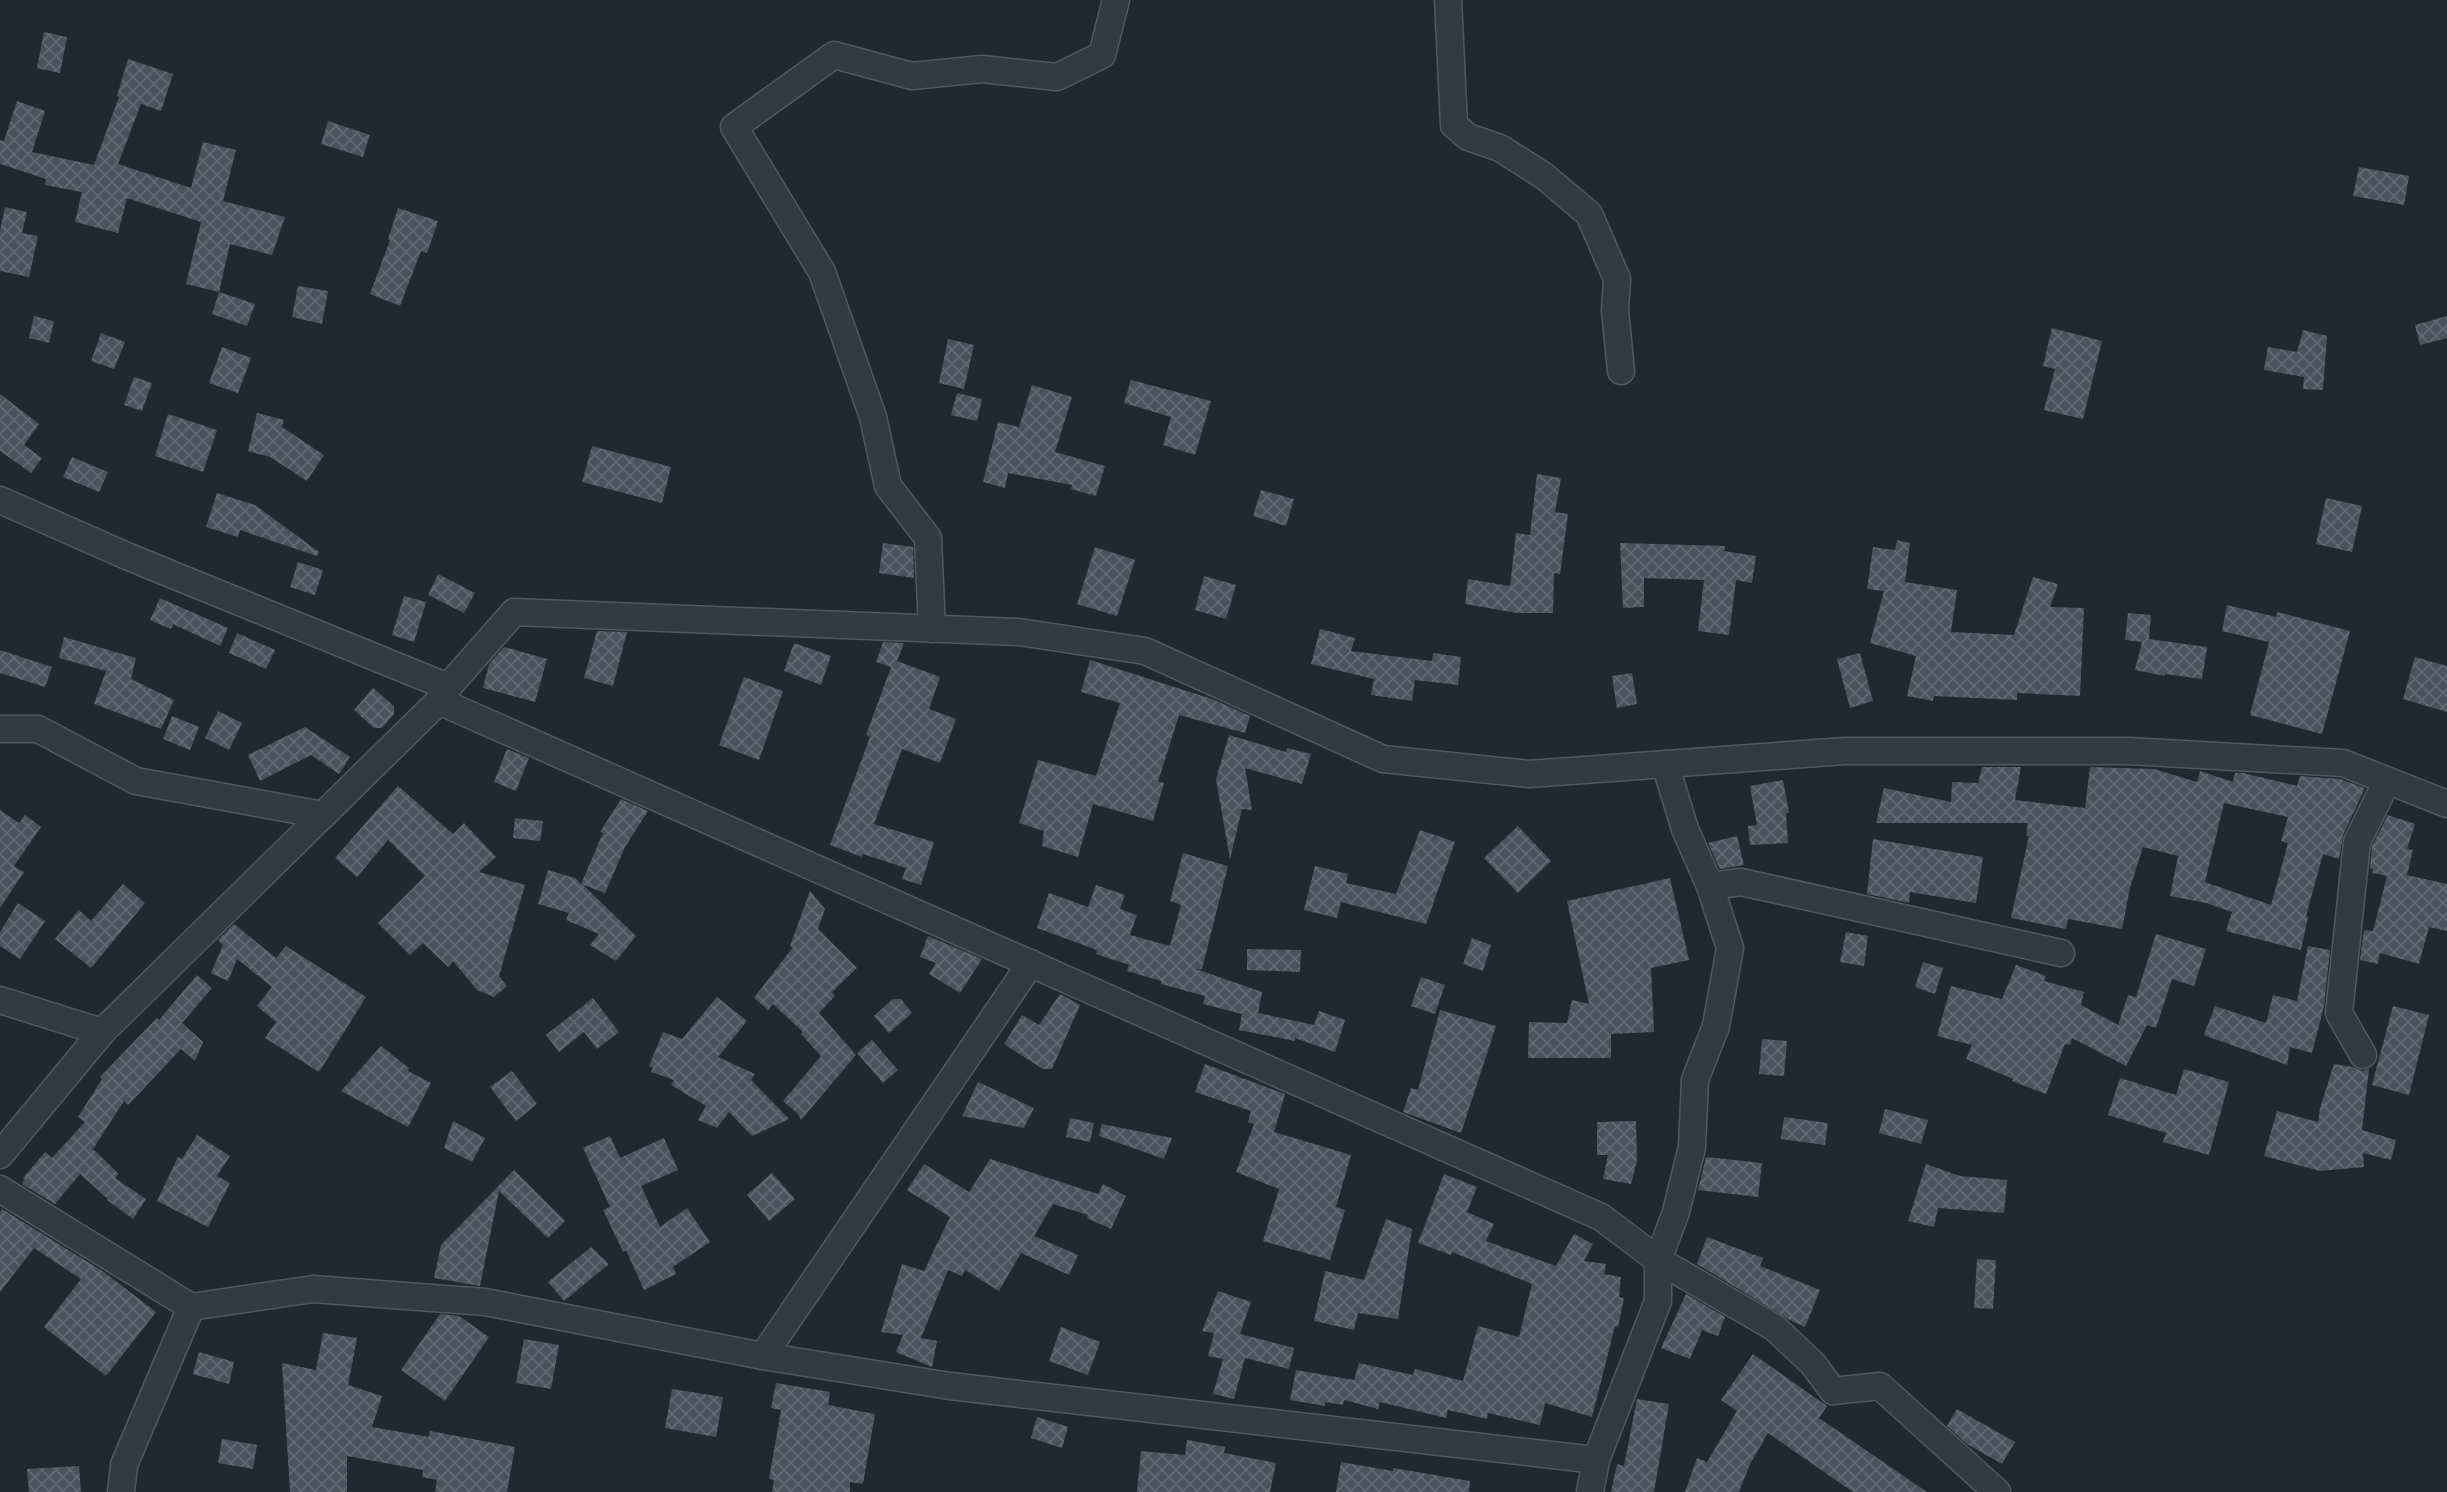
<svg xmlns="http://www.w3.org/2000/svg" width="2447" height="1492" viewBox="0 0 2447 1492" font-family="'Noto Sans',sans-serif">
<style>
.building{fill:url(#building-cross-hatch);fill-rule:evenodd}
.lines{fill:none;stroke-linecap:round;stroke-linejoin:round}
.street-casing{stroke:#525861;stroke-width:29}
.street{stroke:#343a43;stroke-width:26}
</style>
<defs>
<pattern id="building-cross-hatch" width="8" height="8" patternUnits="userSpaceOnUse" patternTransform="scale(1.75)"><rect width="8" height="8" fill="#4a525e"/><path d="M0 0l8 8M0 8l8-8" fill="none" stroke="#626973"/></pattern>
</defs>
<rect width="100%" height="100%" fill="#212832"/>
<!-- building -->
<g class="building">
<path d="M44 32 67 37 60 73 37 68Z"/>
<path d="M128 59 173 74 161 111 141 104 118 164 191 188 203 142 236 150 223 201 285 217 272 255 230 244 219 292 186 284 201 222 127 198 118 233 75 222 82 192 45 185 46 179 0 164V140L4 141 17 101 45 111 32 152 94 165 119 97 117 96Z"/>
<path d="M328 121 370 135 363 157 321 144Z"/>
<path d="M2359 167 2409 176 2404 205 2353 196Z"/>
<path d="M5 207 27 212 22 233 38 236 29 277 0 271V231Z"/>
<path d="M398 208 438 221 427 253 421 251 400 306 370 294 390 240 388 239Z"/>
<path d="M298 286 328 291 322 324 292 317Z"/>
<path d="M219 292 255 304 247 326 212 314Z"/>
<path d="M34 316 54 321 49 343 29 338Z"/>
<path d="M2447 316V338L2420 345 2415 325Z"/>
<path d="M2052 328 2102 341 2083 419 2044 410 2055 369 2043 366Z"/>
<path d="M2303 330 2327 336 2323 390 2303 389 2304 377 2264 370 2268 347 2297 352Z"/>
<path d="M101 333 125 342 114 369 91 361Z"/>
<path d="M948 339 974 345 964 389 939 383Z"/>
<path d="M222 347 251 358 238 393 209 383Z"/>
<path d="M134 377 152 383 142 411 124 405Z"/>
<path d="M1131 380 1211 401 1195 455 1163 445 1171 417 1124 403Z"/>
<path d="M1032 385 1072 397 1055 452 1105 466 1096 496 1071 489 1072 485 1008 473 1005 488 983 482 998 422 1019 427Z"/>
<path d="M957 393 982 399 977 421 951 415Z"/>
<path d="M0 394 39 424 24 445 42 458 31 473 0 451Z"/>
<path d="M257 413 284 420 282 427 324 455 307 481 270 457 248 451Z"/>
<path d="M168 414 217 430 203 472 155 456Z"/>
<path d="M592 446 671 467 662 503 582 482Z"/>
<path d="M72 457 108 472 99 492 63 477Z"/>
<path d="M1537 474 1561 478 1555 512 1568 514 1560 574 1554 573 1553 613H1517L1465 604 1468 579 1510 586 1516 533 1530 535Z"/>
<path d="M1261 490 1294 499 1286 526 1253 516Z"/>
<path d="M217 493 255 505 319 552 317 556 240 530 238 537 206 527Z"/>
<path d="M2326 498 2362 506 2352 552 2316 544Z"/>
<path d="M1897 540 1910 543 1905 582 1957 590 1951 632 2014 635 2033 577 2058 584 2050 607 2084 608 2080 696 2017 693V700L1934 696 1933 701 1907 696 1916 656 1870 643 1884 591 1867 589 1873 547 1895 550Z"/>
<path d="M883 543 913 547 914 578 879 573Z"/>
<path d="M1620 543 1725 546 1724 551 1756 556 1752 583 1736 580 1729 635 1698 631 1704 580 1644 578V607L1623 608Z"/>
<path d="M1095 547 1135 560 1117 616 1077 604Z"/>
<path d="M298 562 323 570 315 595 290 587Z"/>
<path d="M438 574 475 593 464 613 428 595Z"/>
<path d="M1204 576 1236 585 1226 619 1195 610Z"/>
<path d="M404 596 426 602 414 642 392 635Z"/>
<path d="M160 598 228 628 220 646 173 624 171 629 150 620Z"/>
<path d="M2227 605 2276 617 2277 612 2350 631 2322 734 2250 715 2269 642 2222 631Z"/>
<path d="M2128 613 2151 615 2149 639 2207 647 2202 679 2165 674V676L2135 670 2142 642 2125 640Z"/>
<path d="M1320 629 1355 638 1351 651 1432 661 1433 653 1461 657 1458 685 1415 680 1412 701 1371 695 1374 679 1311 664Z"/>
<path d="M597 631 627 632 613 686 584 678Z"/>
<path d="M237 633 275 650 266 669 229 653Z"/>
<path d="M64 637 136 658 131 679 174 700 161 729 94 704 106 671 59 658Z"/>
<path d="M883 642 904 643 897 661 940 677 929 709 956 719 940 763 902 749 874 824 934 842 921 885 902 879 906 868 863 854 862 857 830 845 870 737 866 735 891 667 876 662Z"/>
<path d="M794 643 831 656 821 685 784 671Z"/>
<path d="M504 647 547 659 535 702 483 688 489 664Z"/>
<path d="M0 650 52 667 45 687 0 673Z"/>
<path d="M1860 653 1873 701 1850 708 1837 659Z"/>
<path d="M2415 657 2447 666V712L2403 699Z"/>
<path d="M1090 660 1212 699 1250 716 1245 733 1179 715 1158 782 1164 783 1153 821 1093 804 1078 857 1042 846 1044 831 1019 823 1038 760 1096 776 1120 703 1081 692Z"/>
<path d="M1632 673 1637 704 1617 708 1612 676Z"/>
<path d="M744 677 783 691 759 760 719 745Z"/>
<path d="M373 688 394 706V714L382 728H374L354 710Z"/>
<path d="M218 711 242 723 229 750 205 738Z"/>
<path d="M172 716 199 727 190 750 163 739Z"/>
<path d="M305 727 350 757 339 774 311 755 260 781 248 755Z"/>
<path d="M1229 735 1286 752 1287 748 1311 754 1302 784 1245 768 1252 810 1242 809 1230 859 1216 779Z"/>
<path d="M507 749 529 758 516 791 494 782Z"/>
<path d="M1982 767H2021L2015 800 2085 808 2090 767 2154 769 2197 782 2200 771 2233 782 2235 773H2243L2297 786 2300 776 2340 779 2365 788 2343 835 2339 859 2323 854 2306 916 2308 917 2301 950 2226 931 2232 912 2206 903 2170 896 2178 856 2143 847 2130 888 2122 929 2068 919 2066 929 2011 918 2029 836H2026L2028 823H1876L1884 788 1951 802 1952 782 1978 783ZM2224 803 2288 817 2281 841 2288 843 2271 905 2205 882Z"/>
<path d="M1783 780 1789 813H1786L1788 843 1750 845 1748 826 1757 825 1750 786Z"/>
<path d="M398 786 453 834 464 823 496 857 479 872 525 885 499 976 507 986 494 997 477 990 453 961 448 967 423 943 410 955 378 923 425 876 388 840 357 877 335 858Z"/>
<path d="M621 799 648 811 625 847 605 893 583 885 636 936 616 961 590 945 599 934 566 920 569 913 538 904 548 870 575 878 581 884 603 833 600 832Z"/>
<path d="M0 810 19 823 25 815 41 827 14 866 24 872 0 908Z"/>
<path d="M2388 815 2415 824 2407 849 2413 850 2407 875 2447 884V931L2429 927 2419 964 2380 953 2378 964 2360 960 2364 930 2373 931 2387 876 2372 873 2373 869 2370 868 2372 846Z"/>
<path d="M515 818 543 821 540 841 513 838Z"/>
<path d="M1518 826 1551 861 1518 893 1484 858Z"/>
<path d="M1420 830 1455 842 1426 924 1341 902 1337 918 1304 910 1315 866 1348 874 1346 883 1396 894Z"/>
<path d="M1737 836 1744 865 1720 869 1708 843Z"/>
<path d="M1873 839 1983 857 1976 903 1910 892 1909 903 1867 894Z"/>
<path d="M1183 853 1228 866 1202 969H1196L1262 992 1258 1013 1314 1025 1319 1011 1345 1020 1335 1052 1295 1038V1041L1239 1030 1242 1014 1203 1004 1205 996 1161 984V981L1127 971 1129 965 1096 954 1097 950 1037 928 1049 893 1088 907 1096 885 1125 895 1120 909 1137 915 1130 935 1170 946 1181 905 1170 901Z"/>
<path d="M1670 878 1689 960 1651 968 1654 1032 1611 1034V1058H1528L1529 1022 1567 1023 1572 1000 1589 1004 1567 901Z"/>
<path d="M123 884 145 903 91 968 55 939 79 910 91 921Z"/>
<path d="M810 891 825 909 818 929 857 968 832 992 835 996 819 1013 856 1055 801 1120 797 1113 783 1101 821 1056 801 1034 803 1032 773 1004 768 1010 754 998 793 947 790 946Z"/>
<path d="M18 903 45 921 20 959 0 946V932Z"/>
<path d="M234 924 276 958 286 946 366 997 319 1072 265 1038 276 1022 257 1006 272 987 237 959 228 981 211 973 223 945 218 940Z"/>
<path d="M1846 932 1868 936 1864 966 1840 962Z"/>
<path d="M2156 934 2206 949 2194 986 2172 979 2156 1028 2147 1025 2126 1066 2072 1038 2070 1045 2065 1044 2046 1094 2012 1081 2013 1079 1966 1059 1972 1045 1937 1036 1951 986 2002 999 2016 965 2046 976 2044 981 2084 992 2081 1005 2118 1025 2128 995 2136 997Z"/>
<path d="M928 936 982 959 960 993 929 974 936 963 920 957Z"/>
<path d="M1472 938 1491 945 1483 971 1463 964Z"/>
<path d="M2308 946 2330 950 2324 1006 2312 1053 2290 1047 2287 1065 2204 1035 2215 1006 2266 1023 2273 995 2297 1001Z"/>
<path d="M1247 949 1301 950 1300 972 1247 970Z"/>
<path d="M1923 962 1943 968 1935 994 1915 987Z"/>
<path d="M197 975 212 988 182 1023 203 1042 195 1061 181 1049 128 1105 124 1101 93 1149 119 1174 115 1178 146 1199 133 1219 107 1200 108 1199 80 1174 55 1204 22 1184 25 1179 23 1178 45 1152 52 1158 85 1122 78 1117 102 1079 100 1077 157 1018 159 1020Z"/>
<path d="M1421 977 1445 985 1435 1014 1411 1006Z"/>
<path d="M1060 994 1080 1005 1052 1069H1043L1004 1044 1022 1015 1039 1025Z"/>
<path d="M717 997 747 1021 718 1057 755 1074 751 1080 789 1119 752 1136 729 1112 717 1128 698 1120 706 1106 671 1085 674 1080 651 1072 653 1068 649 1066 663 1032 682 1039Z"/>
<path d="M593 998 619 1032 597 1049 584 1032 559 1052 546 1035Z"/>
<path d="M893 999H901L912 1013 889 1033 874 1016Z"/>
<path d="M2393 1006 2429 1015 2409 1095 2372 1085Z"/>
<path d="M1440 1010 1496 1026 1461 1133 1403 1112 1411 1088 1418 1090Z"/>
<path d="M1762 1039 1787 1041 1784 1076 1759 1074Z"/>
<path d="M872 1040 898 1070 883 1083 857 1053Z"/>
<path d="M381 1046 409 1068 408 1071 431 1083 408 1127 341 1091Z"/>
<path d="M1205 1064 1285 1094 1274 1132 1351 1155 1336 1207 1345 1210 1330 1260 1263 1241 1279 1189 1236 1172 1254 1124 1248 1122 1251 1111 1195 1092Z"/>
<path d="M2334 1064 2353 1067 2362 1071 2369 1069 2362 1130 2396 1140 2391 1160 2363 1153 2364 1167 2320 1171 2264 1156 2277 1111 2318 1122 2320 1108Z"/>
<path d="M2184 1069 2229 1082 2209 1155 2163 1142 2166 1133 2108 1115 2120 1078 2176 1095Z"/>
<path d="M512 1071 537 1104 516 1121 490 1087Z"/>
<path d="M978 1082 1034 1108 1024 1128 962 1116Z"/>
<path d="M1885 1109 1928 1120 1921 1144 1879 1133Z"/>
<path d="M1784 1117 1828 1123 1825 1145 1781 1139Z"/>
<path d="M1070 1118 1094 1123 1090 1142 1066 1137Z"/>
<path d="M453 1121 485 1138 472 1162 444 1148Z"/>
<path d="M1636 1121 1637 1160 1631 1184 1603 1179 1608 1155H1597V1122Z"/>
<path d="M1102 1124 1172 1138 1164 1159 1099 1136Z"/>
<path d="M197 1135 230 1156 217 1176 230 1183 208 1227 157 1201 178 1157 182 1159Z"/>
<path d="M610 1136 620 1158 664 1138 678 1170 641 1186 660 1227 687 1208 710 1242 673 1267 676 1274 644 1290 626 1250 623 1252 603 1210 610 1207 583 1148Z"/>
<path d="M1706 1157 1762 1163 1758 1197 1698 1190Z"/>
<path d="M990 1159 1098 1194 1103 1184 1126 1196 1111 1229 1087 1218 1088 1215 1053 1204 1034 1236 1078 1255 1069 1275 1021 1253 999 1291 965 1270 962 1276 948 1270 921 1338 937 1341 932 1367 896 1352 903 1335 881 1332 902 1264 924 1271 950 1217 907 1190 924 1164 969 1192Z"/>
<path d="M1926 1164 1960 1176 2007 1180 2004 1213 1938 1208 1934 1227 1908 1221Z"/>
<path d="M514 1170 565 1221 548 1238 499 1191 480 1286 434 1278 441 1245Z"/>
<path d="M772 1173 795 1199 769 1221 747 1195Z"/>
<path d="M1444 1174 1477 1187 1467 1212 1494 1224 1486 1241 1556 1266 1574 1234 1593 1244 1584 1261 1606 1264 1604 1274 1621 1277 1619 1297 1624 1298 1618 1327 1615 1326 1592 1417 1545 1403 1540 1425 1488 1413 1487 1419 1448 1410 1446 1418 1380 1402 1378 1409 1344 1400 1343 1405 1325 1402V1406L1290 1400 1296 1370 1354 1380 1359 1363 1413 1375 1415 1369 1463 1381 1478 1326 1519 1337 1532 1284 1452 1252 1451 1255 1418 1243Z"/>
<path d="M2 1209 104 1272 156 1312 106 1376 44 1327 81 1279 34 1248 0 1292V1212Z"/>
<path d="M1386 1219 1412 1229 1398 1319 1358 1313 1354 1330 1314 1321 1325 1271 1364 1280Z"/>
<path d="M1707 1237 1763 1258 1760 1266 1820 1290 1805 1327 1790 1320 1697 1264Z"/>
<path d="M591 1247 609 1264 564 1301 548 1282Z"/>
<path d="M1977 1259 1996 1260 1993 1309 1974 1308Z"/>
<path d="M1218 1291 1251 1302 1240 1334 1294 1348 1289 1369 1245 1358 1234 1399 1213 1394 1223 1359 1208 1356 1214 1333 1202 1331Z"/>
<path d="M1686 1294 1725 1317 1718 1336 1702 1330 1690 1359 1661 1348Z"/>
<path d="M440 1314 459 1316 489 1337 445 1401 401 1370Z"/>
<path d="M1061 1327 1100 1342 1088 1375 1049 1361Z"/>
<path d="M323 1333 357 1338 348 1385 382 1396 372 1427 429 1437 430 1431 515 1447 507 1492H435L437 1480 422 1477 423 1470 347 1456V1492H290L282 1363 316 1370Z"/>
<path d="M524 1339 559 1345 551 1389 516 1383Z"/>
<path d="M199 1352 234 1362 229 1384 193 1374Z"/>
<path d="M1753 1354 1827 1406 1819 1418 1927 1492H1853L1768 1433 1750 1464 1739 1492H1685L1697 1458 1707 1462 1737 1411 1721 1400Z"/>
<path d="M776 1383 830 1392 828 1405 875 1414 863 1484 850 1482V1492H772L774 1480 769 1479 781 1410 771 1408Z"/>
<path d="M672 1389 723 1397 716 1437 665 1428Z"/>
<path d="M1637 1399 1669 1404 1654 1492H1611L1617 1464 1624 1466Z"/>
<path d="M1957 1409 2015 1442 2002 1464 1967 1444 1947 1426Z"/>
<path d="M1037 1417 1068 1427 1062 1448 1031 1438Z"/>
<path d="M222 1439 257 1445 253 1469 218 1463Z"/>
<path d="M1187 1440 1225 1447 1224 1453 1276 1463 1270 1492H1137L1141 1451 1185 1455Z"/>
<path d="M1341 1462 1393 1471V1468L1470 1481 1469 1492H1336Z"/>
<path d="M79 1466 81 1492H29L27 1469Z"/>
</g>
<g class="lines">
<!-- street casing -->
<g class="street-casing">
<g id="street">
<path d="M1448 0 1454 125 1468 137 1500 148 1544 176 1589 214 1617 279 1615 310 1621 371"/>
<path d="M0 500 129 557 448 687"/>
<path d="M932 629 928 538 888 486 873 417 822 272 734 127 834 55 912 76 982 69 1057 77 1102 55 1116 0"/>
<path d="M439 701 1601 1217 1658 1260V1301L1596 1460 1590 1492"/>
<path d="M0 729H38L136 781 323 815"/>
<path d="M1665 764 1685 829 1710 886 1730 948 1716 1026 1695 1080 1692 1147 1676 1212 1658 1260 1775 1328 1813 1364 1833 1391 1880 1386 1997 1492"/>
<path d="M1710 886 1741 882 2061 953"/>
<path d="M0 1000 102 1032"/>
<path d="M2363 1055 2339 1013 2357 842 2387 781"/>
<path d="M0 1155 102 1032 439 701 448 687 514 612 1019 632 1145 651 1383 759 1529 774 1845 751H2129L2343 763 2447 804"/>
<path d="M0 1189 191 1307 313 1289 485 1302 763 1356 950 1386 1596 1460"/>
<path d="M763 1356 1031 963"/>
<path d="M121 1492 124 1465 191 1307"/>
</g>
</g>
<!-- street -->
<use href="#street" class="street"/>
</g>
</svg>
